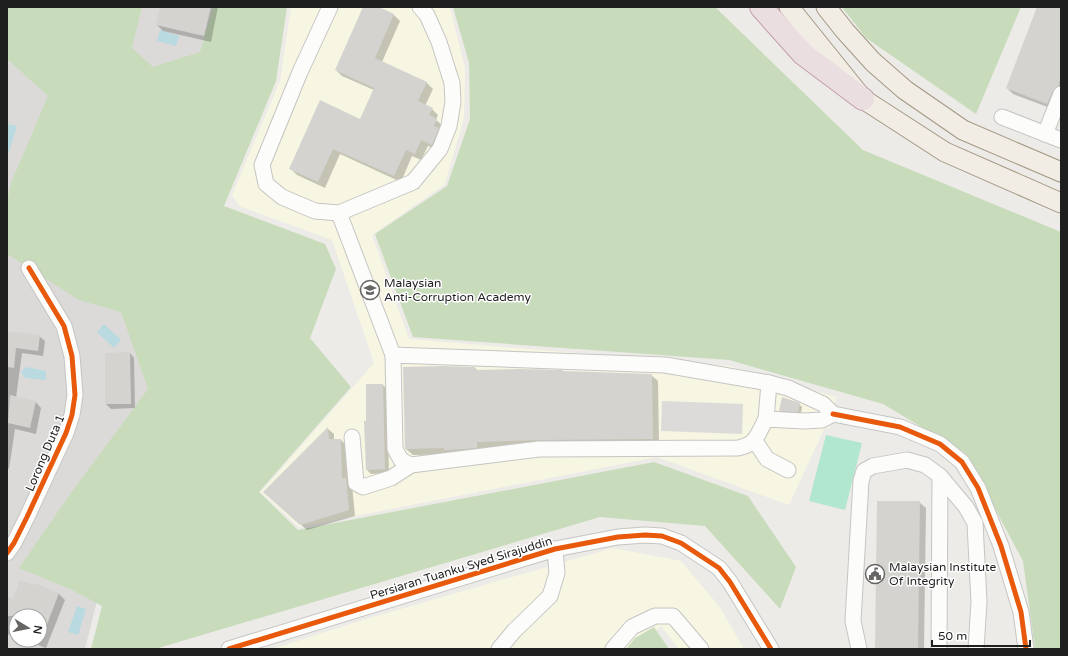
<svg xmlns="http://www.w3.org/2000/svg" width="1068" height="656" viewBox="0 0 1068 656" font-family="'Varela Round',sans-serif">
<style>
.residential{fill:#dcdad8;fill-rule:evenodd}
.education{fill:#f7f6e2}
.forest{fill:#c8dcbc}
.pitch{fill:#b1e6cf}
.parking{fill:#dcdbd9}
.water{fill:#b9dae1}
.shadow{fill:#0003}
.building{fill:#d5d3d0}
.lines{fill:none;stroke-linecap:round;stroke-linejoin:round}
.minor-casing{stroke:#c6c5c3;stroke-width:17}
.major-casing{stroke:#a39883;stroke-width:21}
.highway-casing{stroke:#c39da8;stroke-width:24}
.minor{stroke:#fcfcfb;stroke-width:15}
.major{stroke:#f1ece4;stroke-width:19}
.highway{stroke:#eadee0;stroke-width:22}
.cycleway-casing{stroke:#fff;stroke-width:8}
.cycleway{stroke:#e8590c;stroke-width:5}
.labels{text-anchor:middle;stroke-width:3;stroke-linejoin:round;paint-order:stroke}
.poi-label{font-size:12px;fill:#1f1f1f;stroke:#fff;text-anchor:start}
.street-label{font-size:12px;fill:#1f1f1f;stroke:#fff}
</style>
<rect width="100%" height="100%" fill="#edebe7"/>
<!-- residential -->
<path class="residential" d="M7 7H223L153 377 85 649H7ZM16 616H40V640H16Z"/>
<!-- education -->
<g class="education">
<path d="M291 7H450L465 69 464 118 445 184 372 235 409 339 730 366 836 397 830 428 824 429 789 505 657 457 299 527 261 492 374 363 332 240 239 206 232 195 280 81Z"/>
<path d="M613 548 681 561 719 606 744 649H679L661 626 637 649H272L366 619Z"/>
</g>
<!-- forest -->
<g class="forest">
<path d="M7 7H142L132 48 153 67 200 52 213 7H287L276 81 224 206 325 244 336 269 310 338 351 387 259 492 298 530 654 462 748 496 796 567 780 609 705 526 600 517 155 649H91L102 606 70 589 19 568 73 490 148 389 121 312 79 300 7 254V201L11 183 48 96 7 59Z"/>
<path d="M453 7H715L863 150 1061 232V649H1035L1023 561 965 453 883 404 729 360 413 337 375 234 447 186 470 119 469 63Z"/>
<path d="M842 7H1021L976 114 866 38Z"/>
<path d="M654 627 669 649H626L635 638Z"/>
</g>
<!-- pitch -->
<path class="pitch" d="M826 435 862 443 845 510 809 501Z"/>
<!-- parking -->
<path class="parking" d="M662 401 743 404 742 434 661 431Z"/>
<!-- water -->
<g class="water">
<path d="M160 30 179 36 176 46 157 41Z"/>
<path d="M7 124 17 126 9 152 7 151Z"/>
<path d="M104 324 121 340 114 348 97 332Z"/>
<path d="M26 367 46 371V380L25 378 21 372Z"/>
<path d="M77 606 86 609 78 635 68 632Z"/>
</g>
<!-- shadow -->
<g class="shadow">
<path d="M161 7H218L211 42 163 31 157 25Z"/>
<path d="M364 7H377L394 15 400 21 382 62 426 82 433 89 425 106 432 109 438 115 436 120 443 126 438 150 428 146 421 160 412 156 401 182 340 154 325 188 297 175 291 169 361 120 374 90 342 76 336 70Z"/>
<path d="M1038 7H1061V93L1053 109 1013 94 1007 88Z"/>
<path d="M7 332 39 336 45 341 43 356 22 353 16 398 36 402 41 408 36 434 15 429 9 469 7 468Z"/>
<path d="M130 353 134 358 135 408 111 409 106 404V354Z"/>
<path d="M475 368 478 371 651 375 658 381 659 445 546 446 483 448V454L413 455 406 449Z"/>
<path d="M383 385 387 389 389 473 371 474 367 470V422Z"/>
<path d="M799 404 802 407 801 414 783 413 780 410Z"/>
<path d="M328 429 334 434V440H341L347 446 348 480 352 485 355 516 307 530 265 492Z"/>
<path d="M919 502 926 508 924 649H876Z"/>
<path d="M58 593 65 600 46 648 24 640H40V616H16V637L7 634V597L14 600Z"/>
</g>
<!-- building -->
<g class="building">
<path d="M160 7H211L204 36 156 25Z"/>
<path d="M363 7H379L394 14 375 58 427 82 418 101 433 108 429 115 437 119 434 126 439 128 432 145 421 140 415 154 406 150 394 176 333 149 318 182 289 169 320 100 360 119 374 88 335 70Z"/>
<path d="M1037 7H1061V77L1058 86 1053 91 1047 104 1006 88Z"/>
<path d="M7 331 40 335 38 351 16 348 14 368 7 367Z"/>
<path d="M130 352 131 404H105V353Z"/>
<path d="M442 366 475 367V370L521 369 563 370V371L652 374 653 439 539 440 477 442V448L464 449 444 450V448L405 449 403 367Z"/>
<path d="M366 384H383L385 469 366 470 364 421H366Z"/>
<path d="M10 395 36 401 30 428 8 423Z"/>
<path d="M782 397 800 403 798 412 779 411Z"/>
<path d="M328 427 329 439H341L342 478H346L349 510 300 525 263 492Z"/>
<path d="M877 501H920L918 649H875Z"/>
<path d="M20 580 34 585 35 583 59 593 41 640 40 616H7V596L13 599Z"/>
</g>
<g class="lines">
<!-- minor casing -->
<g class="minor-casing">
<g id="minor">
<path d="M330 7 300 72 262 165 266 184 282 197 315 211 339 213 413 182 440 149 449 126 453 102 452 83 439 42 427 15 420 7"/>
<path d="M1002 117 1061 140"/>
<path d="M1045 134 1061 94"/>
<path d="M339 213 393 355"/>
<path d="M393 355 665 365 769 383 788 388 823 404 833 414 822 420 804 421 766 419C757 435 757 444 738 448L539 449 411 465 401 460 395 449Z"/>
<path d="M833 414 900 427 940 444 962 462 978 488 1001 546 1021 612 1026 649"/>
<path d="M766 419 769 383"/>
<path d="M352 437 356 483 363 487 391 478 411 465"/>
<path d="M755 441 767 459 788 470"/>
<path d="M7 553 14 543 27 517 66 433 72 415 75 395 72 356 64 326 29 268"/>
<path d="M229 649 555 549 618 537 645 535 662 536 681 543 719 568 730 582 771 649"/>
<path d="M499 649 514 631 550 596 557 573 555 549"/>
<path d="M613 649 632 627 655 616H673L701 649"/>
<path d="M859 649 853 621 861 481 864 471 873 466 907 460 925 465 940 476 966 507 975 523 979 602 976 649"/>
<path d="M939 649 940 476"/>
</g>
</g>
<!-- major casing -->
<g class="major-casing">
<g id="major">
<path d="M789 7 863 99 945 152 1061 203"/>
<path d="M826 7 845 31 873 62 905 90 963 130 1061 172"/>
</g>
</g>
<!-- highway casing -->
<g class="highway-casing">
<path id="highway" d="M761 7 803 54 863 99"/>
</g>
<!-- minor -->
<use href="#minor" class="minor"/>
<!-- major -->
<use href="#major" class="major"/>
<!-- highway -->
<use href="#highway" class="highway"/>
<!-- cycleway casing -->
<g class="cycleway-casing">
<g id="cycleway">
<path d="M833 414 900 427 940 444 962 462 978 488 1001 546 1021 612 1026 649"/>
<path d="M7 553 14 543 27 517 66 433 72 415 75 395 72 356 64 326 29 268"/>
<path d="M229 649 555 549 618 537 645 535 662 536 681 543 719 568 730 582 771 649"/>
</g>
</g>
<!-- cycleway -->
<use href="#cycleway" class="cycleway"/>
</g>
<!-- icons -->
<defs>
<g id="school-ring" transform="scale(1)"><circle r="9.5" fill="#fff" stroke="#676665" stroke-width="1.5"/><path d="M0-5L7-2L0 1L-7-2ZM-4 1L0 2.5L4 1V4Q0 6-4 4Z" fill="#676665"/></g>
<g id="civic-ring" transform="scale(1)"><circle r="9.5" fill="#fff" stroke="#676665" stroke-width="1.5"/><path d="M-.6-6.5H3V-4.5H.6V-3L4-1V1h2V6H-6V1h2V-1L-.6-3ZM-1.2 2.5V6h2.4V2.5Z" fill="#676665"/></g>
</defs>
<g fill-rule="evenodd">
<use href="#school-ring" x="370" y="290"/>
<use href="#civic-ring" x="875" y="574"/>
</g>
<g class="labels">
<!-- poi labels -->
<g class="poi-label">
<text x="384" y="287">Malaysian<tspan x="384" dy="14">Anti-Corruption Academy</tspan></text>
<text x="889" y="571">Malaysian Institute<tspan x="889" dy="14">Of Integrity</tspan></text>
</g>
<!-- street labels -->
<g class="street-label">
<text transform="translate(45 453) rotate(-67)" y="4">Lorong Duta 1</text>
<text transform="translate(461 568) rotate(-17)" y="4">Persiaran Tuanku Syed Sirajuddin</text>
</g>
</g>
<!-- border -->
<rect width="1068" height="656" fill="none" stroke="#1f1f1f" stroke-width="16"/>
<!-- north arrow -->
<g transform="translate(28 628) rotate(100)"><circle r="19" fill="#ffffff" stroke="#a5a5a5"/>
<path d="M0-3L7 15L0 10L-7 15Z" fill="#676665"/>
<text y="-6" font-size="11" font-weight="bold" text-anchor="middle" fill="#1f1f1f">N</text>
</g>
<!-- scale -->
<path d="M932 640v6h98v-6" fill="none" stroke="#1f1f1f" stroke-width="2"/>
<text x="938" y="640" font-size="12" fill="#1f1f1f" stroke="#ffffff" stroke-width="3" paint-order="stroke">50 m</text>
</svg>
